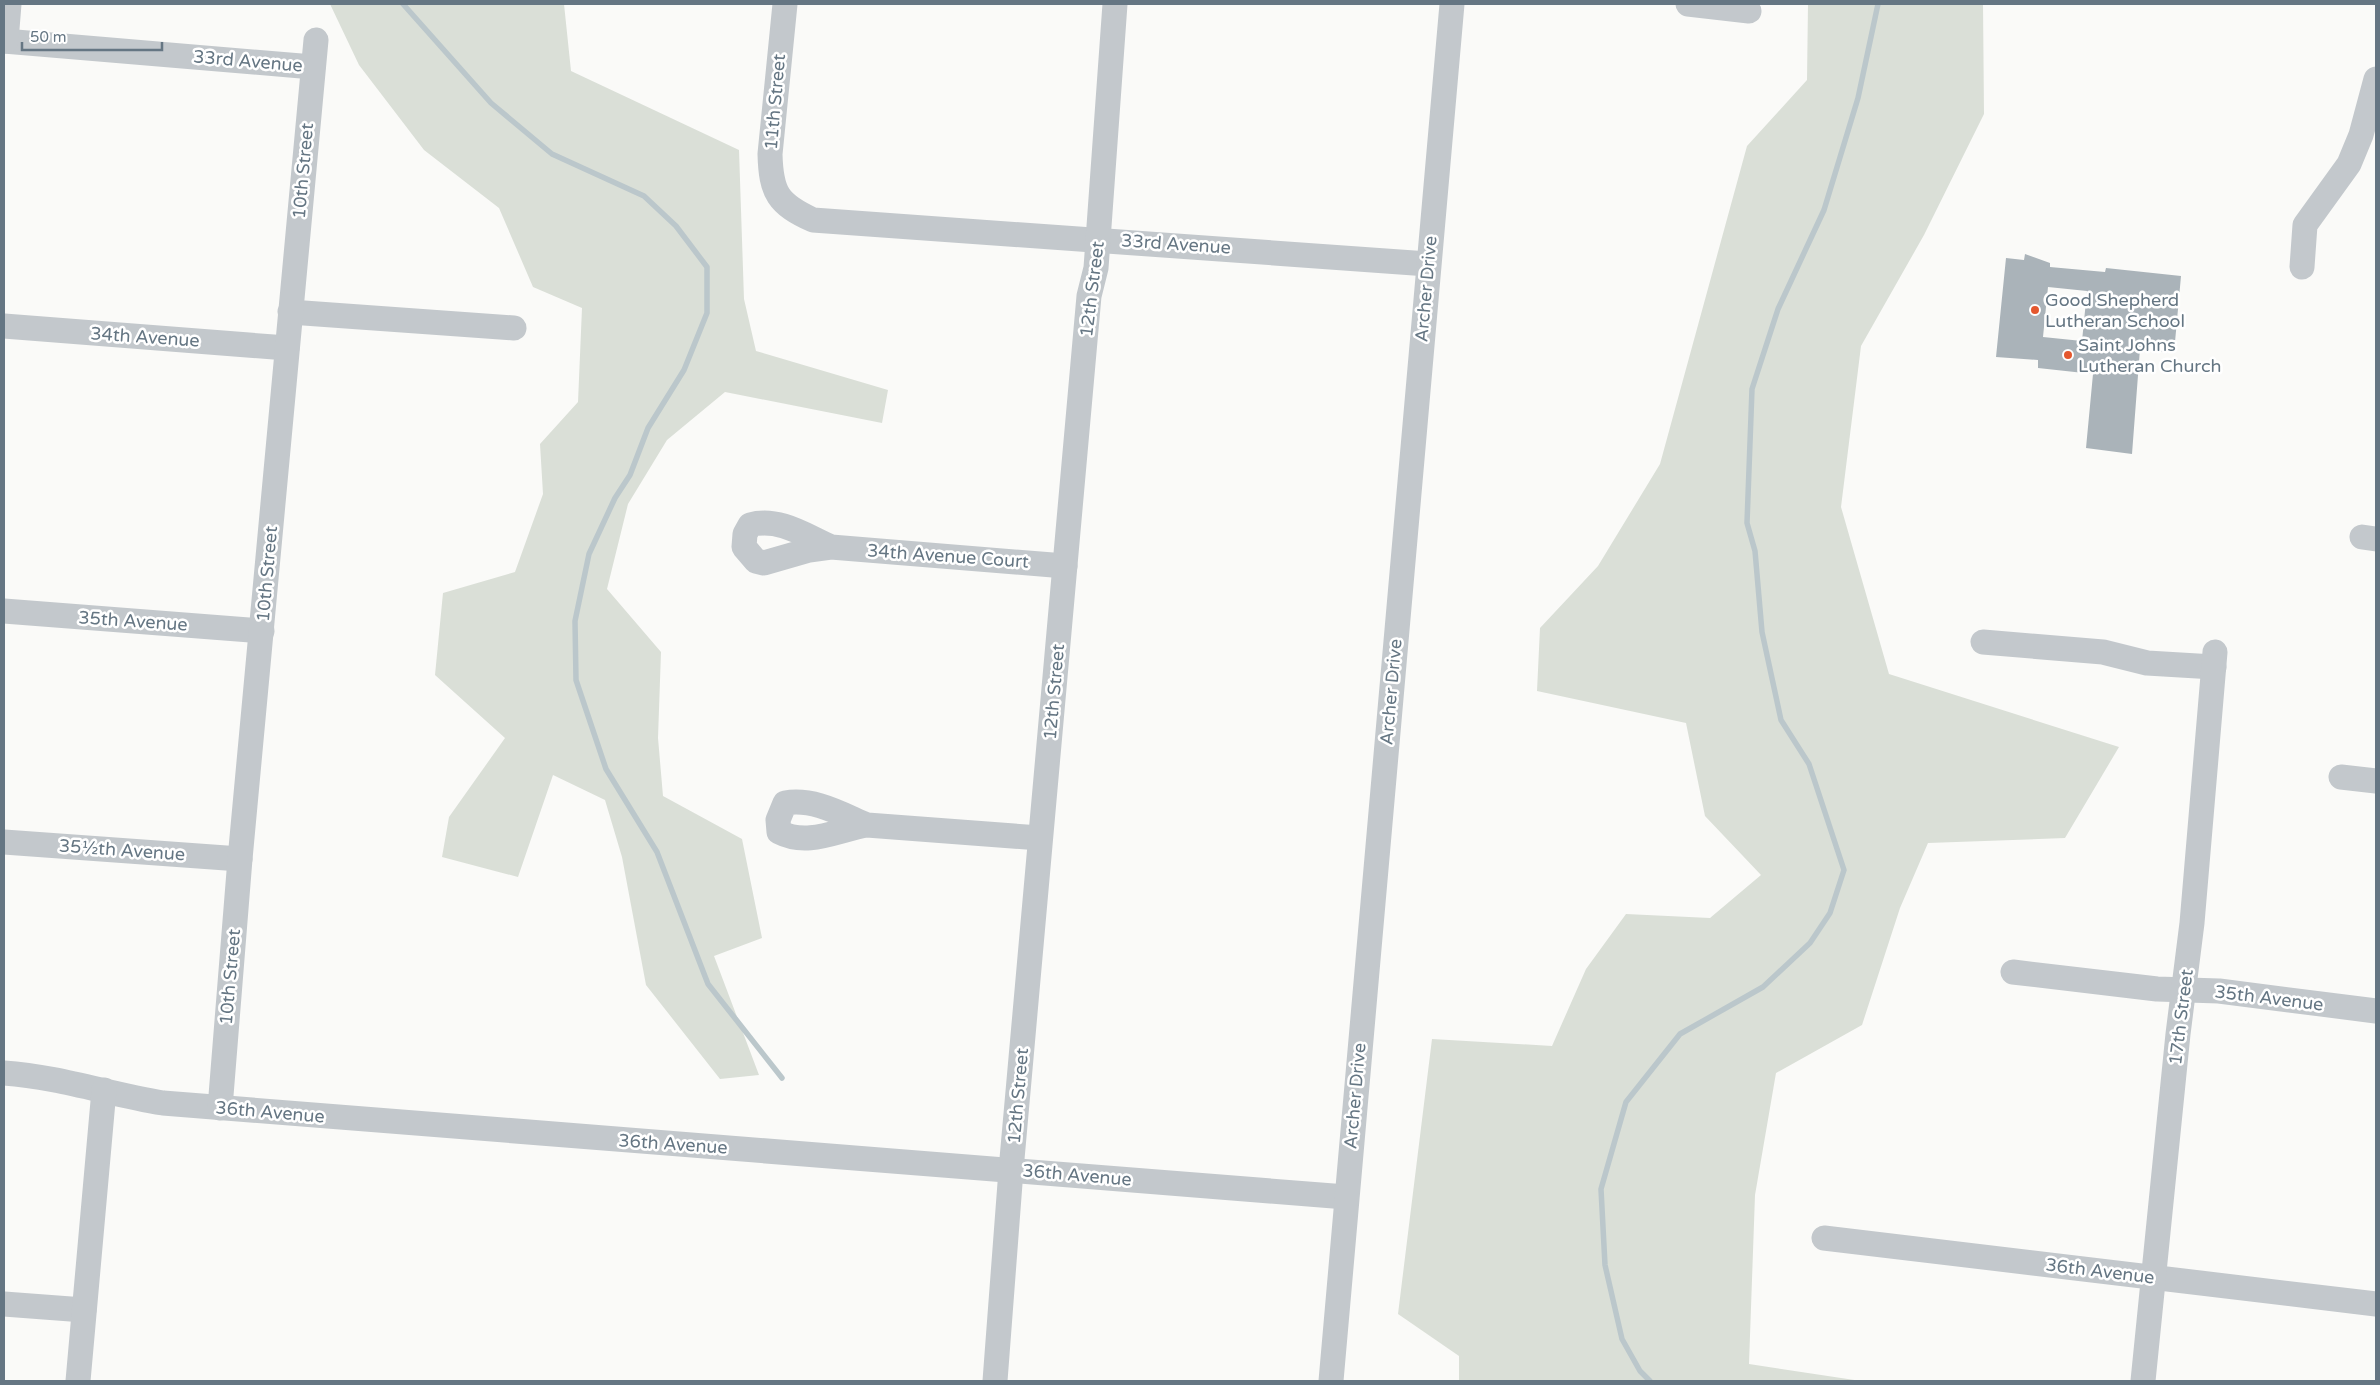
<svg xmlns="http://www.w3.org/2000/svg" width="2380" height="1385" viewBox="0 0 2380 1385" font-family="'Varela Round',sans-serif">
<style>
.green{fill:#dadfd7}
.lines{fill:none;stroke-linecap:round;stroke-linejoin:round}
.stream{stroke:#bbc7cb;stroke-width:5.5}
.building{fill:#aab3b9;fill-rule:evenodd}
.minor{stroke:#c3c8cc;stroke-width:25}
.poi-dot{fill:#e4572e;stroke:#fff;stroke-width:2}
.labels{text-anchor:middle;stroke-width:5;stroke-linejoin:round;paint-order:stroke}
.street-label{font-size:18px;fill:#657683;stroke:#fff}
.poi-label{font-size:18px;fill:#657683;stroke:#fff;text-anchor:start}
</style>
<rect width="100%" height="100%" fill="#fafaf8"/>
<!-- green -->
<g class="green">
<path d="M330 4H564L571 71 739 150 744 299 756 351 888 390 882 423 725 392 667 440 628 504 607 589 661 652 658 738 663 796 742 839 762 938 714 956 759 1075 720 1079 646 985 622 857 605 800 553 775 518 877 442 857 449 817 505 738 435 675 443 593 515 572 543 494 540 444 578 402 582 308 533 287 499 208 424 150 359 65Z"/>
<path d="M1808 4H1983L1984 114 1924 235 1861 346 1841 507 1889 674 2119 747 2065 838 1928 843 1900 908 1862 1025 1776 1073 1755 1195 1749 1364 1861 1381H1459V1356L1398 1314 1432 1039 1552 1046 1586 969 1626 914 1710 918 1761 875 1705 816 1686 723 1537 691 1540 628 1598 566 1660 464 1747 146 1807 80Z"/>
</g>
<g class="lines">
<!-- stream -->
<g class="stream">
<path d="M403 4 491 103 552 154 644 196 676 226 707 267V313L684 370 648 428 630 475 615 498 589 554 575 621 576 680 606 769 657 852 708 984 782 1078"/>
<path d="M1650 1381 1640 1371 1622 1339 1605 1265 1601 1189 1626 1102 1680 1034 1763 987 1810 943 1830 913 1844 870 1809 764 1781 720 1762 632 1755 551 1747 523 1752 389 1778 309 1824 210 1858 98 1878 4"/>
</g>
</g>
<!-- building -->
<path class="building" d="M2025 254 2050 263V267L2105 272 2106 268 2181 276 2174 353 2140 349 2132 454 2086 448 2093 374 2038 368V360L1996 357 2006 258 2024 260ZM2048 287 2087 291 2082 341 2043 337Z"/>
<g class="lines">
<!-- minor -->
<g class="minor">
<path d="M785 4 770 154C771 193 778 204 813 220L1428 264"/>
<path d="M1688 4 1749 11"/>
<path d="M4 41 313 67"/>
<path d="M6 41 9 4"/>
<path d="M2302 267 2305 225 2349 164 2361 135 2376 79"/>
<path d="M290 312 514 328"/>
<path d="M4 326 287 348"/>
<path d="M2362 537 2376 539"/>
<path d="M831 547C806 536 779 517 750 525L745 534 744 547 756 561 764 563 809 550 831 547 1065 566"/>
<path d="M4 611 262 631"/>
<path d="M1983 642 2103 652 2147 663 2214 667"/>
<path d="M2341 777 2376 781"/>
<path d="M867 825C841 814 814 798 785 803L778 820 779 832C808 847 837 830 867 825L1040 838"/>
<path d="M4 842 240 859"/>
<path d="M2013 972 2157 989 2219 991 2376 1011"/>
<path d="M4 1073C60 1077 108 1094 163 1103L1346 1197"/>
<path d="M220 1108 240 859 316 40"/>
<path d="M1824 1238 2376 1304"/>
<path d="M4 1304 84 1310"/>
<path d="M78 1381 104 1090"/>
<path d="M995 1381 1011 1170 1089 296 1096 268 1115 4"/>
<path d="M1331 1381 1452 4"/>
<path d="M2143 1381 2178 1034 2192 923 2215 652"/>
</g>
</g>
<!-- markers -->
<g class="poi-dot">
<circle cx="2035" cy="310" r="5"/>
<circle cx="2068" cy="355" r="5"/>
</g>
<g class="labels">
<!-- street labels -->
<g class="street-label">
<text transform="translate(248 61) rotate(5)" y="6">33rd Avenue</text>
<text transform="translate(775 102) rotate(-85)" y="6">11th Street</text>
<text transform="translate(303 171) rotate(-85)" y="6">10th Street</text>
<text transform="translate(1176 244) rotate(4)" y="6">33rd Avenue</text>
<text transform="translate(1092 289) rotate(-83)" y="6">12th Street</text>
<text transform="translate(1426 289) rotate(-85)" y="6">Archer Drive</text>
<text transform="translate(145 337) rotate(4)" y="6">34th Avenue</text>
<text transform="translate(948 556) rotate(4)" y="6">34th Avenue Court</text>
<text transform="translate(267 574) rotate(-85)" y="6">10th Street</text>
<text transform="translate(133 621) rotate(4)" y="6">35th Avenue</text>
<text transform="translate(1054 692) rotate(-85)" y="6">12th Street</text>
<text transform="translate(1391 692) rotate(-85)" y="6">Archer Drive</text>
<text transform="translate(122 850) rotate(4)" y="6">35½th Avenue</text>
<text transform="translate(230 977) rotate(-85)" y="6">10th Street</text>
<text transform="translate(2269 998) rotate(7)" y="6">35th Avenue</text>
<text transform="translate(2181 1017) rotate(-83)" y="6">17th Street</text>
<text transform="translate(1018 1096) rotate(-85)" y="6">12th Street</text>
<text transform="translate(1355 1096) rotate(-85)" y="6">Archer Drive</text>
<text transform="translate(270 1112) rotate(5)" y="6">36th Avenue</text>
<text transform="translate(673 1144) rotate(4)" y="6">36th Avenue</text>
<text transform="translate(1077 1175) rotate(5)" y="6">36th Avenue</text>
<text transform="translate(2100 1271) rotate(7)" y="6">36th Avenue</text>
</g>
<!-- poi labels -->
<g class="poi-label">
<text x="2045" y="306">Good Shepherd<tspan x="2045" dy="21">Lutheran School</tspan></text>
<text x="2078" y="351">Saint Johns<tspan x="2078" dy="21">Lutheran Church</tspan></text>
</g>
</g>
<!-- border -->
<rect width="2380" height="1385" fill="none" stroke="#657683" stroke-width="10"/>
<!-- scale -->
<path d="M22 42v8h140v-8" fill="none" stroke="#657683" stroke-width="2.5"/>
<text x="30" y="42" font-size="15" fill="#657683" stroke="#ffffff" stroke-width="4" paint-order="stroke">50 m</text>
</svg>
